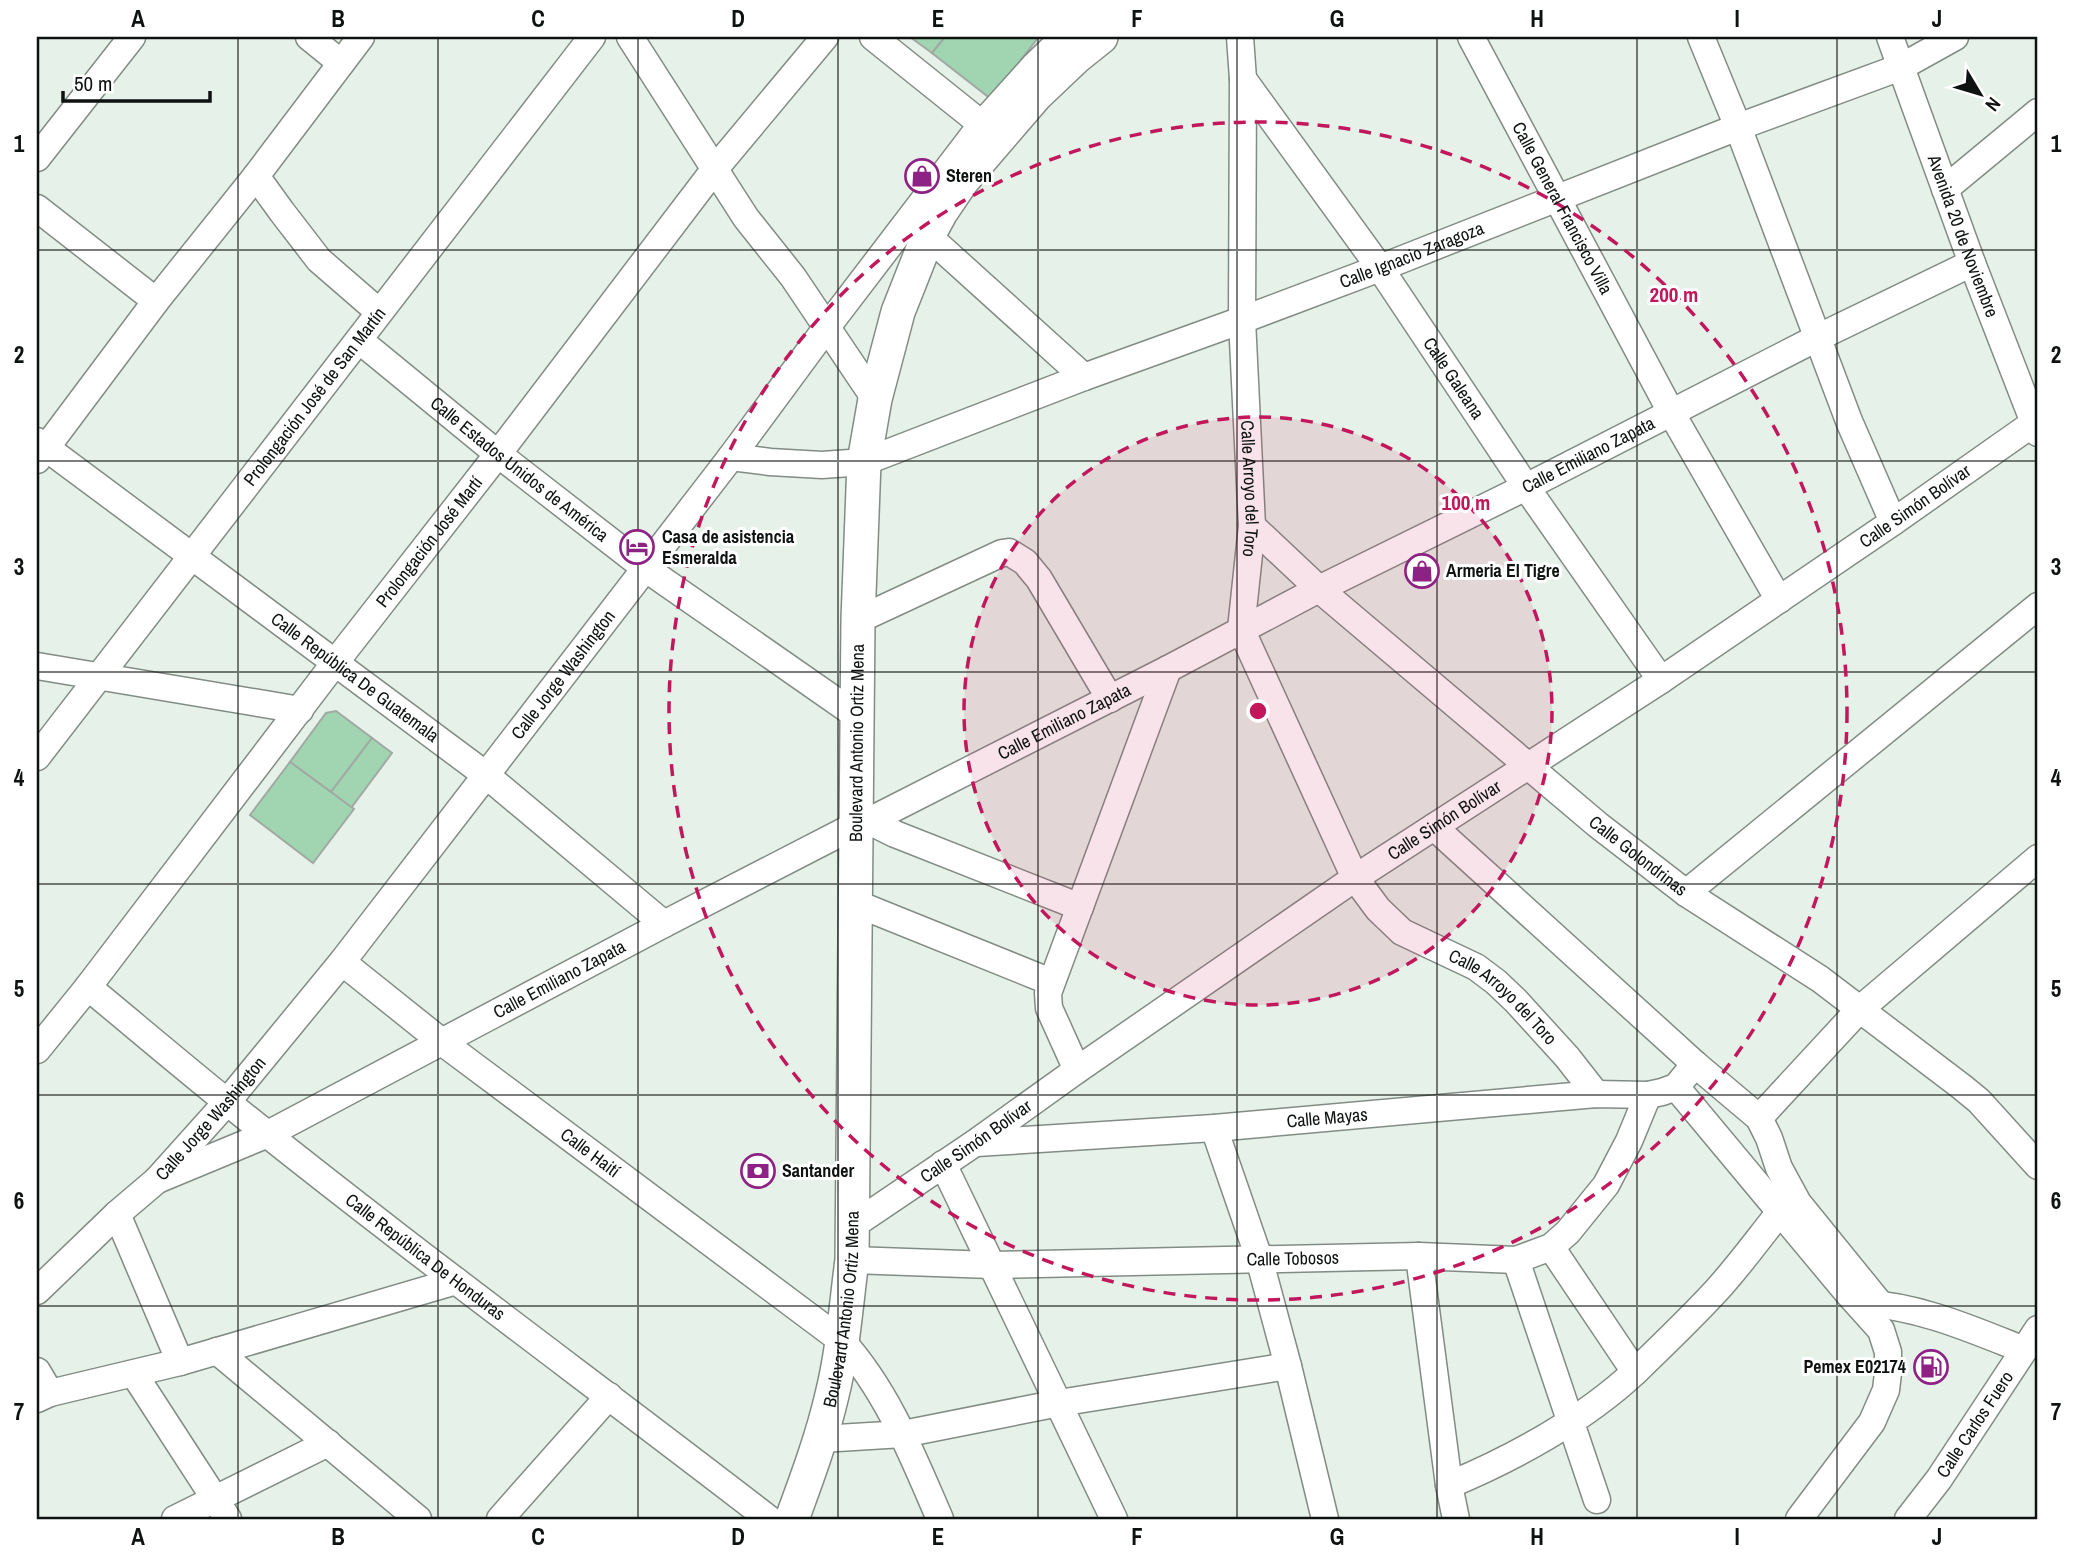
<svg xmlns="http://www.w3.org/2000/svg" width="2075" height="1556" viewBox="0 0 2075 1556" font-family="'Archivo Narrow',sans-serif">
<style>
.building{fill:#a1d5b2;stroke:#a0a9a2;stroke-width:2}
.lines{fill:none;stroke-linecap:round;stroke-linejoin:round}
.minor-casing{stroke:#828c85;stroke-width:29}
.major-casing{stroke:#828c85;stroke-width:36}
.minor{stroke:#fff;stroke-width:26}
.major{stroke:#fff;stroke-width:33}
.grid{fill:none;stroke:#0e1210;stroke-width:2;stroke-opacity:0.55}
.ring{fill:none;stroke:#c2185b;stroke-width:3.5;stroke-dasharray:12 9}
.labels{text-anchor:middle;stroke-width:6;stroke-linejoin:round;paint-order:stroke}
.poi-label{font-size:18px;font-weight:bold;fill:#0e1210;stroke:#fff;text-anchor:start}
.street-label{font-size:18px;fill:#0e1210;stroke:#fff}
.centre{fill:#c2185b;stroke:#fff;stroke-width:3.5}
.ring-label{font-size:21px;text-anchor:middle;font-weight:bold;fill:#c2185b;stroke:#fff;stroke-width:6;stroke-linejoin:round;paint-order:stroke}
.neatline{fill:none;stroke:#0e1210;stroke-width:2.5}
.grid-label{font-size:23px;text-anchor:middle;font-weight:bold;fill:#0e1210}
</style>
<rect width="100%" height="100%" fill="#e6f1e9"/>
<!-- building -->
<g class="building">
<path d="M910 37H945L932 53Z"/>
<path d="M945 37H1035L1037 39 991 99 932 53Z"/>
<path d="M336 711 372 738 331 792 290 762 326 713Z"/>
<path d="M372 738 392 753 351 808 331 792Z"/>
<path d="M290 762 354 809 313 863 250 815Z"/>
</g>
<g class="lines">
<!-- minor casing -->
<g class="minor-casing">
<g id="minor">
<path d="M309 37 341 63"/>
<path d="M630 37 746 218 793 277 875 399"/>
<path d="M873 37 994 134"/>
<path id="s1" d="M1240 37 1243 79 1242 320 1252 526 1241 629 1355 878 1378 909 1402 932 1476 967 1496 982 1516 1001 1567 1057 1596 1094"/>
<path id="s2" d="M1471 37 1672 414 1779 600"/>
<path d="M1701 37 1738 127 1849 421 1893 522"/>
<path id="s3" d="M1890 37 1972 263 2038 433"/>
<path id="s4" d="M1243 79 1380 268 1526 487 1661 680"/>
<path d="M37 158 132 37"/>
<path d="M256 176 282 212 319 260 379 312"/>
<path d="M1945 189 2038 112"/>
<path d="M37 208 156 301"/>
<path d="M928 236 1084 377"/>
<path id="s5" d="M359 340 498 454 645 568 856 715"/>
<path id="s6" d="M37 441 486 775 664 924"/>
<path id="s7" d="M731 457 770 462 822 465 864 462 1084 377 1242 320 1380 268 1738 127 1901 67 1955 37"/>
<path d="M37 460 156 301 256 176 361 37"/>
<path id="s8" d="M1252 526 1319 589 1598 825 1686 893 1820 979 1962 1087 1979 1101 2038 1166"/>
<path d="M858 620 1002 553 1009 552 1025 562 1039 579 1110 699"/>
<path d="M37 666 300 710"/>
<path id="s9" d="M37 757 592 37"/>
<path d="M869 821 895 834 1080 907"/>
<path d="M1434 827 1695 1064 1759 1118 1769 1138 1779 1168 1798 1203 1880 1304"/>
<path d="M1686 893 2038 606"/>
<path d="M855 903 1051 982"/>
<path id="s10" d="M342 962 442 1042 842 1341C888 1392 913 1457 940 1519"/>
<path id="s11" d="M88 987C134 1025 180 1064 227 1102 404 1245 589 1380 769 1519"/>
<path id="s12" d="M37 1050 88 987 334 664 498 454 714 170 825 37"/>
<path d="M1077 1070 1049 1008 1048 993 1168 669"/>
<path d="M1676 1087 1846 1291 1881 1330 1888 1352V1373L1886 1390 1872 1422 1799 1519"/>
<path d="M1759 1118 1859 1010 2038 858"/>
<path d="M1214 1128 1259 1258 1288 1366 1325 1519"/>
<path id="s13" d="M976 1143 1214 1128 1596 1094 1648 1095 1662 1092 1676 1087 1695 1064"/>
<path d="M943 1164 1114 1519"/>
<path id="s14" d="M157 1180 268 1134 664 924 856 825 869 821 1168 669 1319 589 1526 487 1817 338 1972 263"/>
<path d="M117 1214 180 1362"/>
<path id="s15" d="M852 1226 975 1143 1077 1070 1355 878 1661 680 1893 522 2038 420"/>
<path d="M1551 1247 1635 1372"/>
<path d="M1419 1256 1449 1485 1456 1519"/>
<path id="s16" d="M852 1260 991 1265 1419 1256 1516 1260 1551 1247 1568 1232 1606 1185 1629 1141 1648 1095"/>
<path d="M1516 1260 1597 1500"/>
<path id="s17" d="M37 1291 117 1214 157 1180 227 1102 342 962 731 457 827 327 982 124 1035 65 1064 37"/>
<path d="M1862 1303C1919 1306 1971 1329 2024 1350"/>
<path d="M217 1351 418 1519"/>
<path d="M37 1371 50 1393"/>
<path d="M134 1374 228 1519"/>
<path d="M37 1399 50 1393 180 1362 456 1281"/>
<path d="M821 1439 903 1434 1059 1403 1288 1366"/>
<path d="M1449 1485C1514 1458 1585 1419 1636 1371 1663 1345 1691 1318 1716 1291 1739 1266 1759 1238 1780 1212"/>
<path d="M175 1519 328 1443"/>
<path d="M500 1519 609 1396"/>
<path id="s18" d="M1908 1519 1939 1479 2038 1329"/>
</g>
</g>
<!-- major casing -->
<g class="major-casing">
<g id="major">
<path id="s19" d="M792 1519C807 1478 822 1438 832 1395 843 1351 846 1305 852 1260L858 620 864 462 875 399 898 312 928 236 941 212 962 181 1036 95 1076 57 1101 37"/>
</g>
</g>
<!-- minor -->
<use href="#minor" class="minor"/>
<!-- major -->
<use href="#major" class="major"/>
</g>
<!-- grid -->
<path class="grid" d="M238 37V1519M438 37V1519M638 37V1519M838 37V1519M1038 37V1519M1237 37V1519M1437 37V1519M1637 37V1519M1837 37V1519M37 250H2038M37 461H2038M37 672H2038M37 884H2038M37 1095H2038M37 1306H2038"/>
<!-- distance rings -->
<circle cx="1258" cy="711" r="294" fill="#c2185b" fill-opacity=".12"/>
<g class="ring">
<circle cx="1258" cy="711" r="294"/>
<circle cx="1258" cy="711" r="589"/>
</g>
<!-- icons -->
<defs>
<g id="shop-ring" transform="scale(1.75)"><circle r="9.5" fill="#fff" stroke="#8e2184" stroke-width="1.5"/><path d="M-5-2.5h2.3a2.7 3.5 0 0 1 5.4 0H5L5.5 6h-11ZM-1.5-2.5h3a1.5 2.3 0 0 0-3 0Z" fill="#8e2184"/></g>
<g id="hotel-ring" transform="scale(1.75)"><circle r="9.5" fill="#fff" stroke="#8e2184" stroke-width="1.5"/><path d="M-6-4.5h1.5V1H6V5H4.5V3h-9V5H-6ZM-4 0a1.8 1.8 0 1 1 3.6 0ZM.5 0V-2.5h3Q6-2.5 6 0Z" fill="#8e2184"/></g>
<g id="bank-ring" transform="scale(1.75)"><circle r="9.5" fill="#fff" stroke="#8e2184" stroke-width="1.5"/><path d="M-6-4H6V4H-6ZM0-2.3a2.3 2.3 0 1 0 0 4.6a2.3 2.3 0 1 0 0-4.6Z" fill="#8e2184"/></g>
<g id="fuel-ring" transform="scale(1.75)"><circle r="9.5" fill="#fff" stroke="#8e2184" stroke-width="1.5"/><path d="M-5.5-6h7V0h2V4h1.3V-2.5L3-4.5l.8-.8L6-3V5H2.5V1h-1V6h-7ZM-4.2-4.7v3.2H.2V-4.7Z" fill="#8e2184"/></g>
</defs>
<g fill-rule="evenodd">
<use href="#shop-ring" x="922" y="176"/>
<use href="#hotel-ring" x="637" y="547"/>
<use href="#shop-ring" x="1422" y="571"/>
<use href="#bank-ring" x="758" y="1171"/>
<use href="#fuel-ring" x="1931" y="1367"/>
</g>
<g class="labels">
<!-- poi labels -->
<g class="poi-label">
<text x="946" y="182">Steren</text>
<text x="662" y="543">Casa de asistencia<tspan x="662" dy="21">Esmeralda</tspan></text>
<text x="1446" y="577">Armeria El Tigre</text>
<text x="782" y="1177">Santander</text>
<text x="1906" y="1373" text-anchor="end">Pemex E02174</text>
</g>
<!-- street labels -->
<g class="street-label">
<text dy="6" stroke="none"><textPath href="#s2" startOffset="194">Calle General Francisco Villa</textPath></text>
<text dy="6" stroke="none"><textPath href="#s3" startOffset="212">Avenida 20 de Noviembre</textPath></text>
<text dy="6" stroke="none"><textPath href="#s7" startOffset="719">Calle Ignacio Zaragoza</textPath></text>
<text dy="6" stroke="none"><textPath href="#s4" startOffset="366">Calle Galeana</textPath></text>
<text dy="6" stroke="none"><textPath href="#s9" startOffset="455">Prolongación José de San Martín</textPath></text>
<text dy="6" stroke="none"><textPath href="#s14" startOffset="1605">Calle Emiliano Zapata</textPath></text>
<text dy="6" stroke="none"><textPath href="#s5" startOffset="206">Calle Estados Unidos de América</textPath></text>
<text dy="6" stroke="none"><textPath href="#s1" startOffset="452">Calle Arroyo del Toro</textPath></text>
<text dy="6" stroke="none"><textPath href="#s15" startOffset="1284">Calle Simón Bolívar</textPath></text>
<text dy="6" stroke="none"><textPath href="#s12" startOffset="642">Prolongación José Martí</textPath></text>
<text dy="6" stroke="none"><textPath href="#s17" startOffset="812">Calle Jorge Washington</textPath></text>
<text dy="6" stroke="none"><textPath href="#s6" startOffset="396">Calle República De Guatemala</textPath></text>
<text dy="6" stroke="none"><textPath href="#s14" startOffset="1017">Calle Emiliano Zapata</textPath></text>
<text dy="6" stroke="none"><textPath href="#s19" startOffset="784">Boulevard Antonio Ortiz Mena</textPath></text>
<text dy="6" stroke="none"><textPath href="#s15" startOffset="718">Calle Simón Bolívar</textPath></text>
<text dy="6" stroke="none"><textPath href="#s8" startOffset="508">Calle Golondrinas</textPath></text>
<text dy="6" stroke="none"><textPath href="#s14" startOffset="450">Calle Emiliano Zapata</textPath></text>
<text dy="6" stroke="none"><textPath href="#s1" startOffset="1060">Calle Arroyo del Toro</textPath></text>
<text dy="6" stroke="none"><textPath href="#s17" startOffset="245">Calle Jorge Washington</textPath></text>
<text dy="6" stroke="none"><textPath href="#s13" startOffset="352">Calle Mayas</textPath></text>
<text dy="6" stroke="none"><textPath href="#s15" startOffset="150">Calle Simón Bolívar</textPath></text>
<text dy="6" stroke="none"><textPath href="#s10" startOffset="313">Calle Haití</textPath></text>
<text dy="6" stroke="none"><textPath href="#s11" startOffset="432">Calle República De Honduras</textPath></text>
<text dy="6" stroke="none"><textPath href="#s16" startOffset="441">Calle Tobosos</textPath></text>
<text dy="6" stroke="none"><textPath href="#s19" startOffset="217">Boulevard Antonio Ortiz Mena</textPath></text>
<text dy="6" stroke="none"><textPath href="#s18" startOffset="116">Calle Carlos Fuero</textPath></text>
</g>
</g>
<circle cx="1258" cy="711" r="10" class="centre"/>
<g class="ring-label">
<text x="1674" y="302">200 m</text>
<text x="1466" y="510">100 m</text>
</g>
<!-- border -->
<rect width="2075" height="1556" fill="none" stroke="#ffffff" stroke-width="77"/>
<!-- north arrow -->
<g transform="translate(1980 94) rotate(128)" stroke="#ffffff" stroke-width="5" paint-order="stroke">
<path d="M0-5L12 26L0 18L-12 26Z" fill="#0e1210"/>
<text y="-10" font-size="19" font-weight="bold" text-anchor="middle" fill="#0e1210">N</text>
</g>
<!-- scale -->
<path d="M63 91v10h147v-10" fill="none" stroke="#0e1210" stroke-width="3.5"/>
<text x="74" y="91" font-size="21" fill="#0e1210" stroke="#ffffff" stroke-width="5" paint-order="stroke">50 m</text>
<rect x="38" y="38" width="1998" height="1480" class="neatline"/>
<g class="grid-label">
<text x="138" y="27">A</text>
<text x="338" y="27">B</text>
<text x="538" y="27">C</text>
<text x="738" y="27">D</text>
<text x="938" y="27">E</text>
<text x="1137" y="27">F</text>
<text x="1337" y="27">G</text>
<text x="1537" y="27">H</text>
<text x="1737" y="27">I</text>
<text x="1937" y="27">J</text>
<text x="19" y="152">1</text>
<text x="2056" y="152">1</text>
<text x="19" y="363">2</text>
<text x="2056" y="363">2</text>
<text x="19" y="575">3</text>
<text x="2056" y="575">3</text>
<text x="19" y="786">4</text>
<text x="2056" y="786">4</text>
<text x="19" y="997">5</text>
<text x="2056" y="997">5</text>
<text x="19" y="1209">6</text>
<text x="2056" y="1209">6</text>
<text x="19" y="1420">7</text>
<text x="2056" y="1420">7</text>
<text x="138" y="1545">A</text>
<text x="338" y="1545">B</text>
<text x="538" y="1545">C</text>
<text x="738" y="1545">D</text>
<text x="938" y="1545">E</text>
<text x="1137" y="1545">F</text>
<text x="1337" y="1545">G</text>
<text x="1537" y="1545">H</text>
<text x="1737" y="1545">I</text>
<text x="1937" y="1545">J</text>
</g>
</svg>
